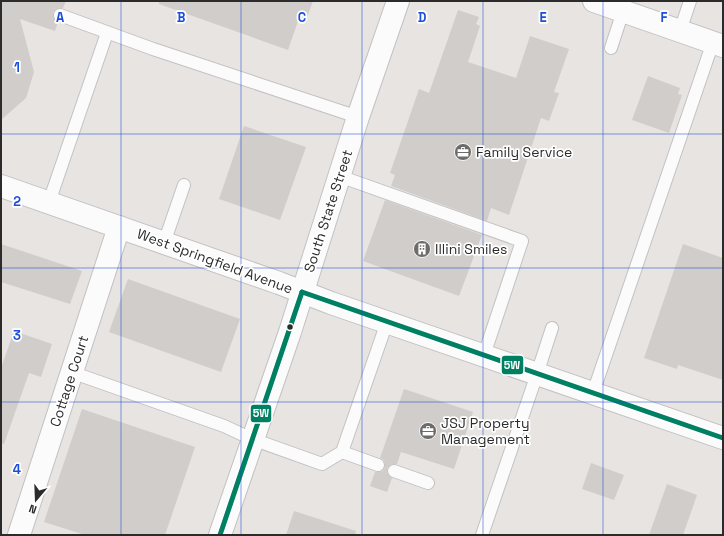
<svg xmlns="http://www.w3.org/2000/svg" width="724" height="536" viewBox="0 0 724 536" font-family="'Space Grotesk',sans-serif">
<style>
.building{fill:#d0cdcb}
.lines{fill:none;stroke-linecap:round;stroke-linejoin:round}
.service-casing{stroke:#c2c1c3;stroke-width:14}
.minor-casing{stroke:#c2c1c3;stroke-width:24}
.secondary-casing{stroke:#c2c1c3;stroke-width:24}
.service{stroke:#fcfbfb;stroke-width:12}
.minor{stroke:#fcfbfb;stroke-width:22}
.secondary{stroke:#fcfbfb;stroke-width:22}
.bus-1-casing{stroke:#fff;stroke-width:8}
.bus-1{stroke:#008063;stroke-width:5}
.grid{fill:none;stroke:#1d4ed8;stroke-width:1;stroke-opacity:0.55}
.bus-dot{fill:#2b2b2b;stroke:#fff;stroke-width:1.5}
.labels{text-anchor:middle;stroke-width:3.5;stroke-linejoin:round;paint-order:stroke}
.poi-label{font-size:14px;fill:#2b2b2b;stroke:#fff;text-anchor:start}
.street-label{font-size:14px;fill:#2b2b2b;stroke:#fff}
.grid-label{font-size:13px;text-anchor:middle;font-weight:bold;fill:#1d4ed8;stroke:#fff;stroke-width:3.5;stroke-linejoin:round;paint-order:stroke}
.line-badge{stroke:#fff;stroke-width:1.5}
.badge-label{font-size:11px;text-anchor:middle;font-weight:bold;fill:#fff}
</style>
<rect width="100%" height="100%" fill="#e8e4e2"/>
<!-- building -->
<g class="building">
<path d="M1 1H66L63 8H58L53 12V17L58 22 55 31 20 19 34 72 26 98 1 120Z"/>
<path d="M159 1H313L305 23 298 21 288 50 159 4Z"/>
<path d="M458 10 479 17 476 24 480 26 468 62 516 78 530 36 569 49 554 92 559 93 549 121 541 118 509 215 491 208 487 221 391 186 395 175 390 173 419 89 429 93Z"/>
<path d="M648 76 680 88 678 94 682 95 669 133 632 120Z"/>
<path d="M244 126 306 147 280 220 219 199Z"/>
<path d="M385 200 482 235 459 296 363 261Z"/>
<path d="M1 244 82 271 70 304 1 282Z"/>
<path d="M683 244 723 258V380L678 365 677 369 644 358Z"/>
<path d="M128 279 240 319 221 372 109 332Z"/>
<path d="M14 331 52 344 41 377 29 373 4 444 1 443V368Z"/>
<path d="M404 389 473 412 454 469 401 452 397 464H392L387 468V473L392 478 387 492 370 486 375 472 383 471 385 467 384 460 380 458Z"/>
<path d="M82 409 195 447 165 535H85L44 522Z"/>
<path d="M591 463 624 475 614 500 582 489Z"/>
<path d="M667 484 697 495 683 535H649Z"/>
<path d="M294 511 356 531 355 535H286Z"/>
</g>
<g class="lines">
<!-- service casing -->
<g class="service-casing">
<g id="service">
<path d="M60 15 153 49 358 117"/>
<path d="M680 31 690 1"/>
<path d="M611 48 623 11"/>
<path d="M339 176 522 241 484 355"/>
<path d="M49 202 107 33"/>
<path d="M164 243 184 185"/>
<path d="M71 372 224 426 252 439 322 464 342 452 387 322"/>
<path d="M593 393 713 42"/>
<path d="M342 452 378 465"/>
<path d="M394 471 428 483"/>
<path d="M482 535 537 374 552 328"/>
</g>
</g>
<!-- minor casing -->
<g class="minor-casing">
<g id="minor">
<path d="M594 1 723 46"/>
<path d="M19 535 119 227"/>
</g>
</g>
<!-- secondary casing -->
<g class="secondary-casing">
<g id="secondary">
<path d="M1 186 279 283 331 303 723 438"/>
<path d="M220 535 290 332 358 117 398 1"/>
</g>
</g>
<!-- service -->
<use href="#service" class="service"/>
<!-- minor -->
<use href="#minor" class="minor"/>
<!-- secondary -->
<use href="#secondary" class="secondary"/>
<!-- bus-1 casing -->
<g class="bus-1-casing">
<g id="bus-1">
<path d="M302 292 723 438"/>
<path d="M220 535 302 292"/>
</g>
</g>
<!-- bus-1 -->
<use href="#bus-1" class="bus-1"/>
</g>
<!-- grid -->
<path class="grid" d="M121 1V535M241 1V535M362 1V535M483 1V535M603 1V535M1 134H723M1 268H723M1 402H723"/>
<!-- icons -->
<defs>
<g id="office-disc" transform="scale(0.9)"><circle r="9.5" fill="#6d6c6b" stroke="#fff"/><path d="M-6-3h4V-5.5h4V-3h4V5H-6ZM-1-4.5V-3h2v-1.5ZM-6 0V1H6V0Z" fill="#fff"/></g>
<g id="building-disc" transform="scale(0.9)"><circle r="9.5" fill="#6d6c6b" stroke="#fff"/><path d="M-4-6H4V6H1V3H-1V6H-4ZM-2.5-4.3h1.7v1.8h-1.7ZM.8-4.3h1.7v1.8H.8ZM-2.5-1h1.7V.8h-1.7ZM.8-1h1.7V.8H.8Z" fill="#fff"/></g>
</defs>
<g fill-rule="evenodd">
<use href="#office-disc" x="463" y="152"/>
<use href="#building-disc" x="422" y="249"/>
<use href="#office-disc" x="428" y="431"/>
</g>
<!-- markers -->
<circle class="bus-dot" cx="290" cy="327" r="3.5"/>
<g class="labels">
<!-- poi labels -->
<g class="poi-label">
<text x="476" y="157">Family Service</text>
<text x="435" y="254">Illini Smiles</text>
<text x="441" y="428">JSJ Property<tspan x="441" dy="16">Management</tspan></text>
</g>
<!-- street labels -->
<g class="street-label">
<text transform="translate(328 211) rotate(-72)" y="5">South State Street</text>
<text transform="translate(215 261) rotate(20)" y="5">West Springfield Avenue</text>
<text transform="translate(69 381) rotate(-72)" y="5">Cottage Court</text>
</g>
</g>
<g class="grid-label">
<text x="60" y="22">A</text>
<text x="181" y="22">B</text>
<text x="302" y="22">C</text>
<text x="422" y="22">D</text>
<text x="543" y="22">E</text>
<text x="664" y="22">F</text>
<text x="17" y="72">1</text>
<text x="17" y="206">2</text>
<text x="17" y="340">3</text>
<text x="17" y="474">4</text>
</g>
<g class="line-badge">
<rect x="501" y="355" width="23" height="20" rx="4" fill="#008063"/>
<rect x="250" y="404" width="22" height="19" rx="4" fill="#008063"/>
</g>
<g class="badge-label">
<text x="512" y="369">5W</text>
<text x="261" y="417">5W</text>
</g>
<!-- border -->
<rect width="724" height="536" fill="none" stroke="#2b2b2b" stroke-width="4"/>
<!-- north arrow -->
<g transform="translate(36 500) rotate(199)" stroke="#ffffff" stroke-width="3" paint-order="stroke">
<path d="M0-3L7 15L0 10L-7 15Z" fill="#2b2b2b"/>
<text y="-6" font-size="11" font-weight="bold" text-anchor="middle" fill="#2b2b2b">N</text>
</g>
</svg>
